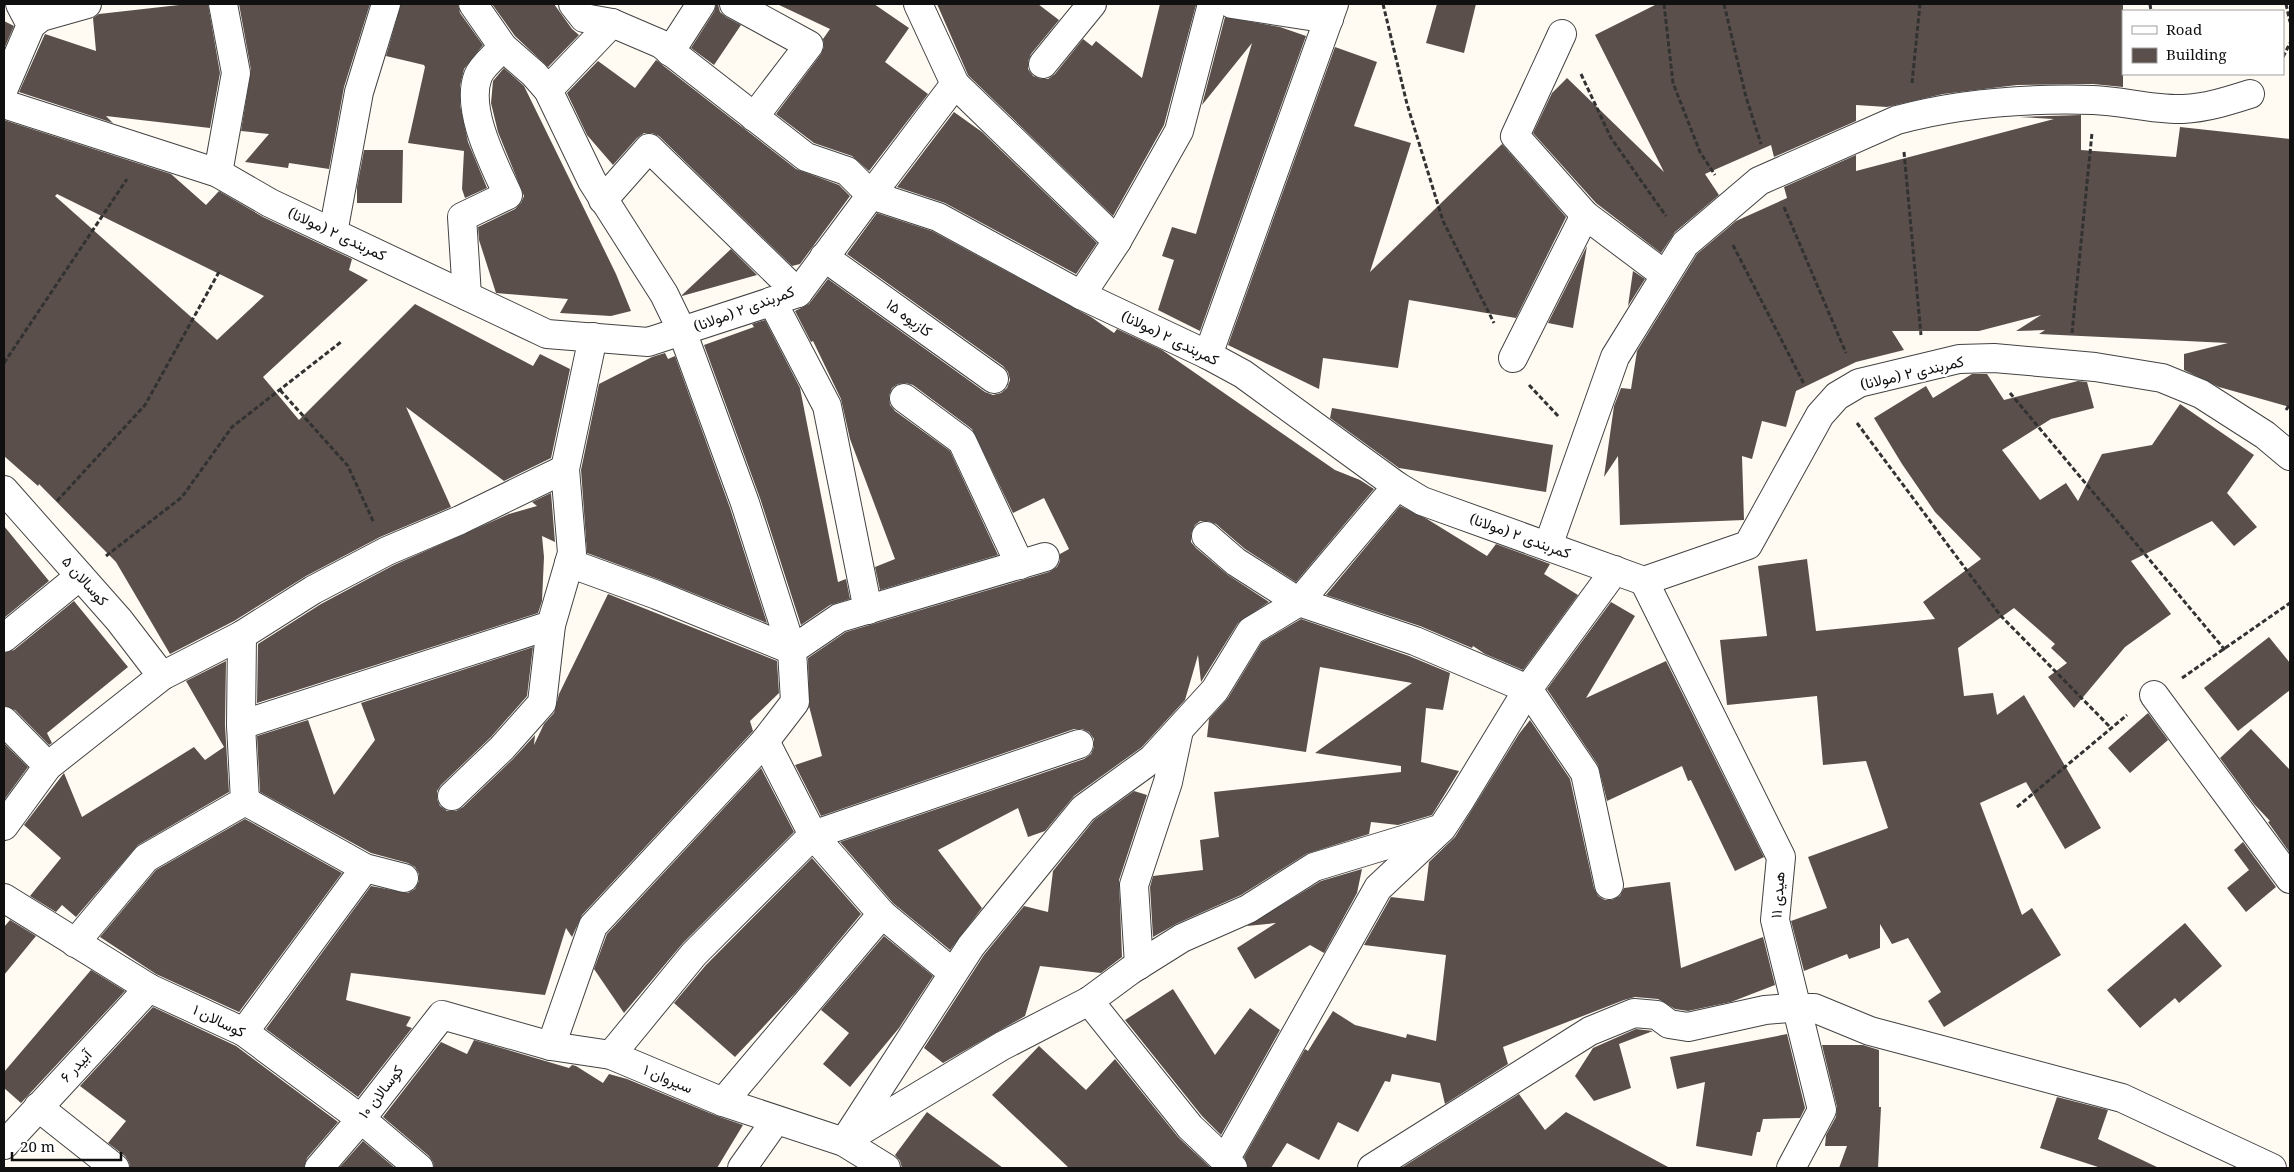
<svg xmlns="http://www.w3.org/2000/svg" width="2294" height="1172" viewBox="0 0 2294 1172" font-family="'Noto Serif',Vazirmatn,serif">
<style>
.building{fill:#5a4f4b;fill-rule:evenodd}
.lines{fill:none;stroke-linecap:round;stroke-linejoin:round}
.minor-casing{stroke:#434343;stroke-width:30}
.path{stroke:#323232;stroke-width:3;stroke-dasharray:5 2.5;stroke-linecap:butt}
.minor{stroke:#fff;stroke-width:28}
.labels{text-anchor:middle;stroke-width:5;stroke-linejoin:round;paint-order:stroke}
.street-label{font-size:15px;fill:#101010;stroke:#fff}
</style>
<rect width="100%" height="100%" fill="#fffbf3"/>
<!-- building -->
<g class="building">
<path d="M188 4H208L220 73 210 128 106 116 113 123 19 92 45 34 96 51 93 18 99 14Z"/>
<path d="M239 4H370L344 87 329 169 289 163 288 168 245 162 269 134 241 131 251 70Z"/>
<path d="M401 4H458L460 13 483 45 464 69 460 86V105L468 142 487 188 465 198 462 189 464 151 408 143 425 67 424 65 386 56Z"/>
<path d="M492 4H554L572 29 579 35 548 67 515 36Z"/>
<path d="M716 4H718L720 12 726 17 741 25 714 65 691 48 714 12Z"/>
<path d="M777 4H874L909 28 885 62 928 94 869 171 852 156 814 143 776 114 821 54 824 47 823 39 830 29Z"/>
<path d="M937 4H1038L1059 20 1031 54 1028 61V69L1033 76 1041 79H1048L1055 74 1083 39 1092 46 1096 41 1142 78 1160 4 1196 5 1164 125 1113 216 968 75Z"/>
<path d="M1437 4H1476L1464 53 1426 43Z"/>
<path d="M1657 4H2123V87L2093 84 2017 85 1943 94 1887 107 1856 105V121L1774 157 1771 145 1705 174 1719 195 1675 232 1661 253 1596 203 1533 133 1552 93 1567 78 1664 172 1595 35Z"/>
<path d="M1225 17 1280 27 1306 36 1200 331 1158 310 1174 260 1162 256 1172 227 1196 234 1252 43 1202 105Z"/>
<path d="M4 21 14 26 4 49Z"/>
<path d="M1335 47 1377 62 1354 126 1411 143 1370 272 1502 144 1566 217 1516 318 1409 300 1398 368 1323 358 1319 389 1228 345Z"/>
<path d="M656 60 796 169 839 185 850 196 800 264 792 266 659 136 652 133H644L637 138 613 165 587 135 567 93 598 61 635 88Z"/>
<path d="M504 68 524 86 616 274 631 311 611 316 560 313 568 299 496 293 479 240 478 227 515 209 521 203 524 196 498 132 491 103 493 81Z"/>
<path d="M954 112 982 132 1097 243 1076 274 945 203 897 187Z"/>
<path d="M2081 115V150L2176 157 2180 127 2290 139V407L2219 387 2184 370V354L2228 343 2039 334 2045 330 2016 331 2041 315 1979 331H1892L1904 350 1856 362 1796 391 1786 427 1762 421 1752 459 1742 456 1744 520 1620 525 1618 456 1604 477 1614 406 1621 388 1631 389 1637 351 1697 254 1736 221 1787 198 1784 187 1856 155V171L2054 119 2019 117Z"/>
<path d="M4 120 171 174 206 205 219 191 263 217 352 259 349 270 368 280 263 377 299 420 415 304 533 366 540 354 570 369 551 458 504 481 406 407 451 507 380 537 306 576 234 621 170 654 116 562 39 484 38 486 4 456ZM57 194 264 296 217 340 55 196Z"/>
<path d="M364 150H403L402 203H357V187Z"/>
<path d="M877 213 932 231 1091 317 1114 333 1117 329 1162 350 1335 470 1360 480 1374 489 1296 582 1245 549 1216 524 1208 521H1200L1195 525 1191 534V542L1196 548 1228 575 1269 602 1238 623 1201 682 1198 655 1185 700 1142 747 1074 796 1045 831 1028 837 1018 808 938 850 982 908 950 950 893 903 840 842 1084 759 1091 754 1094 747V739L1089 732 1082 729H1074L821 816 795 765 822 756 809 706 808 658 846 632 1049 572 1057 567 1060 561V554L1069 549 1044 498 1013 513 972 429 913 385 906 383 898 384 892 388 889 396 890 405 895 411 950 451 998 555 880 590 875 567 895 559 850 439 841 399 813 341 811 342 795 311 809 304 828 279 985 392 993 395 1001 393 1007 388 1010 380 1008 372 1003 366 847 254Z"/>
<path d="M1587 246 1573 328 1548 323Z"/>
<path d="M731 249 757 275 682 296V295Z"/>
<path d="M1633 271 1645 279 1628 306Z"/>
<path d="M765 320 800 388 838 582 846 579 850 599 830 605 801 625 760 498 704 345 754 327 752 324Z"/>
<path d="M665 353 668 359 675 356 730 508 767 623 663 581 587 553 581 470 599 384 652 357Z"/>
<path d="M1972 374H1987L2004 400 2078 381 2087 382 2094 408 2051 419 2002 450 2040 500 2066 483 2078 501 2102 454 2152 445 2180 404 2254 455 2227 493 2257 527 2234 546 2212 521 2131 561 2171 614 2125 647 2074 708 2048 677 2067 663 2051 648 2055 644 2014 608 1958 648 1964 696 1993 693 1997 715 2024 695 2101 828 2065 849 2026 782 1980 803 2022 915 2032 908 2061 955 1944 1027 1928 1001 1941 992 1908 938 1892 944 1880 924V948L1849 959 1847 954 1804 971 1791 921 1827 908 1808 857 1888 828 1866 761 1823 765 1817 696 1727 705 1720 640 1767 636 1758 566 1807 559 1816 631 1935 619 1923 602 1981 559 1935 512 1902 464 1874 418 1926 386 1933 398Z"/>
<path d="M1332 408 1553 445 1546 492 1399 468 1330 418Z"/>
<path d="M551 493 555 542 542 536 544 557 542 601 538 613 257 703 258 644 321 604 394 565 509 514 537 506 532 502Z"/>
<path d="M1400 506 1427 519 1487 556 1496 544 1550 564 1544 574 1578 595 1523 670 1485 654 1473 646 1472 648 1420 626 1326 595Z"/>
<path d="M4 526 49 581 4 618Z"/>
<path d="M608 594 777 661 779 693 750 721 753 731 582 915 572 937 566 928 545 995 351 973 346 1000 411 1017 406 1026 412 1028 358 1097 266 1029 371 886 408 893 415 889 419 881V874L415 867 408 863 371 853 260 792 257 736 308 720 334 795 375 740 361 703 533 647 527 696 491 737 441 785 437 791V799L440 806 447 811H456L463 807 513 759 535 735 534 745 544 724 554 713 559 694Z"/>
<path d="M74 601 128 667 47 733 52 743 49 745 15 710 4 706V653L14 650Z"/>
<path d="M1611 602 1635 616 1586 698 1666 661 1764 857 1735 871 1691 780 1688 781 1682 766 1607 801 1598 765 1547 689Z"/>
<path d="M1301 619 1409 656 1450 673 1443 710 1426 708 1421 762 1459 771 1432 815 1398 825 1371 822 1369 834 1306 854 1241 895 1176 924 1153 937 1150 887 1153 876 1203 870 1200 840 1219 837 1214 792 1401 772V766L1315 753 1412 683 1320 667 1306 752 1207 737 1209 719 1228 698 1262 642Z"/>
<path d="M2269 637 2290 663V690L2238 731 2204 688Z"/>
<path d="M226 661 225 725 229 792 138 845 76 917 62 905 56 912 30 896 61 858 24 825 64 773 82 817 194 747 205 760 224 747 186 681Z"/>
<path d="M2148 713 2168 740 2130 773 2108 748Z"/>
<path d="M1530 720 1570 779 1594 888 1598 896 1605 900H1612L1620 896 1624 888 1670 882 1681 968 1763 937 1775 985 1731 1002 1688 1011 1675 1009 1658 999 1635 997 1624 1000 1503 1047 1508 1064 1445 1104 1440 1083 1392 1074 1390 1082 1385 1081 1358 1132 1338 1122 1319 1160 1287 1143 1271 1168H1248L1244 1157 1305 1049 1308 1051 1333 1011 1355 1025 1406 1038 1407 1034 1436 1041 1446 955 1364 945 1391 897 1424 901 1429 862 1455 837 1519 734Z"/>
<path d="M2251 729 2290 770V853L2268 822 2270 821 2254 804 2220 758Z"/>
<path d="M4 743 28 767 4 800Z"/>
<path d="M761 768 794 832 683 943 624 1013 594 969 607 934Z"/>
<path d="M1134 791 1147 795 1119 880 1122 957 1101 973 1040 966 1025 1016 943 1063 924 1048 984 955 1024 906 1048 912 1053 871 1094 820Z"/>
<path d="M245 819 342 873 239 1012 156 974 100 937 156 870Z"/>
<path d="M2243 842 2276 887 2246 912 2227 888 2249 870 2234 850Z"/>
<path d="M812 858 861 914 797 991 735 1057 674 1003 706 965Z"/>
<path d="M1362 869 1357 893 1324 953 1310 945 1255 979 1237 948 1276 923 1247 926 1321 881Z"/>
<path d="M10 920 36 936 4 975V927Z"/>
<path d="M2185 923 2222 966 2179 1003 2175 998 2140 1028 2107 990Z"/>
<path d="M884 936 933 976 899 1028 850 1087 823 1064 849 1033 821 1010Z"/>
<path d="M91 970 125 991 21 1103 4 1088V1072Z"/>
<path d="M1173 989 1215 1055 1250 1008 1280 1030 1221 1135 1202 1116 1125 1020Z"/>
<path d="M153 1007 236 1046 338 1122 307 1158 304 1168H130L129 1162 125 1156 108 1143 126 1121 80 1086Z"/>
<path d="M1636 1029 1653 1031 1619 1044 1631 1088 1594 1101 1575 1076 1593 1048Z"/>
<path d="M1787 1034 1805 1108 1800 1118 1763 1119 1760 1132H1757L1752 1156 1696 1146 1705 1082 1677 1089 1670 1057Z"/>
<path d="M474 1040 569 1068 572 1065 576 1066 603 1083 609 1074 627 1079 717 1116 743 1125 717 1168H434L433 1162 429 1156 383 1117 441 1042 467 1054Z"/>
<path d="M1822 1045H1863L1879 1050V1107H1881L1878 1168H1839L1847 1146H1825L1826 1135 1836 1117 1837 1107Z"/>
<path d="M1039 1046 1086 1090 1115 1059 1178 1137 1211 1168H1069L992 1095Z"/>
<path d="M1519 1094 1545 1130 1566 1112 1670 1168H1401Z"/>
<path d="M2057 1097 2108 1110 2098 1139 2159 1168H2101L2040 1148Z"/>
<path d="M927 1112 1003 1168H902L900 1161 895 1155Z"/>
<path d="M363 1141 395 1168H339Z"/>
</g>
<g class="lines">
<!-- minor casing -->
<g class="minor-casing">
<g id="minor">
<path d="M573 4 584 18 612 23 661 44 806 157 847 171 871 195 955 84"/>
<path d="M734 4 809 45 754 117"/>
<path d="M918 4 955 84 1117 241"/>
<path d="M1232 4 1329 19"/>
<path d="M31 25 41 17 87 4"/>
<path d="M1562 34 1515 136 1585 215 1665 275"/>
<path d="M503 47 534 74 548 90 592 181 664 294 682 331 745 503 792 650"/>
<path d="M670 52 701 4"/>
<path d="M1043 64 1092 4"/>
<path d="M4 88 31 25 20 4"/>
<path d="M548 90 612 23"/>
<path d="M4 104 218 173 270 203 547 334 648 342 798 293 871 195 938 217 1081 295 1208 355 1243 374 1397 486 1422 501 1644 581 1748 545 1820 415 1837 396 1859 383 1959 359 1994 358 2095 367 2162 378 2201 394 2265 435 2290 456"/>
<path d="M218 173 236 73 223 4"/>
<path d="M603 200 649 148 798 293"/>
<path d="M333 233 359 92 386 4"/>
<path d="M824 257 994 379"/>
<path d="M1081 295 1117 241 1179 131 1212 4"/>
<path d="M467 296 462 217 508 195C494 164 465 110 478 76 482 66 496 55 503 47L473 4"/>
<path d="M772 301 827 406 868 610"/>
<path d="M1208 355 1334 4"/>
<path d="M1513 358 1585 215"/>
<path d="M904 398 962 441 1020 565"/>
<path d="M4 490 119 620 162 676"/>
<path d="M1206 536 1236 562 1299 602 1415 641 1528 689 1585 773 1609 885"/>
<path d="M1548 546 1615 357 1685 244 1759 181 1897 120C1960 103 2027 98 2093 100 2123 101 2153 110 2183 109 2206 108 2228 101 2250 94"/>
<path d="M569 563 657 595 792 650"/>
<path d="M1644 581 1781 857 1775 920 1822 1110 1791 1168"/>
<path d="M4 638 80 576"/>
<path d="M2154 695 2290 879"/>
<path d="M4 721 48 766"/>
<path d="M241 725 551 625"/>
<path d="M452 796 502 748 542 703 551 625 572 553 565 469 593 337"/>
<path d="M245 801 365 868 404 878"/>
<path d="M4 826 48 766 162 676 242 635 313 590 387 551 460 520 565 469"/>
<path d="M4 898 149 988 244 1032 361 1119 419 1168"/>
<path d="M882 914 953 973"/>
<path d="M75 943 146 858 245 801 241 725 242 635"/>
<path d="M1139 965 1134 885 1168 782 1179 730"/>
<path d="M1089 1001 1190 1127 1233 1168"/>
<path d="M244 1032 365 868"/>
<path d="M551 1046 593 926 765 741 795 702 792 650 839 618 1045 557"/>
<path d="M611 1055 694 954 813 835 1079 744"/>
<path d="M723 1102 882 914 813 835 765 741"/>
<path d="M38 1107 115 1168"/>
<path d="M849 1138 1002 1046 1089 1001 1131 970 1182 938 1248 909 1314 867 1436 830"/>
<path d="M844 1142 971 946 1083 809 1152 759 1215 690 1251 631 1299 602 1397 486"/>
<path d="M4 1145 149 988"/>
<path d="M1225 1160 1378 888 1442 828 1461 799 1528 689 1615 570"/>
<path d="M319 1168 361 1119 442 1015 551 1046 611 1055 723 1102 844 1142 886 1168"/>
<path d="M742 1168 776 1120"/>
<path d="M1372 1168 1590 1031 1634 1013 1657 1015 1669 1024 1688 1027 1765 1010 1789 1008H1814L1870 1031 2122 1098 2272 1168"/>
</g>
</g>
<!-- path -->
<g class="path">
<path d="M1383 4 1407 104 1443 221 1494 323"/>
<path d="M1664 4 1673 83 1700 152 1715 175"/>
<path d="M1724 4 1746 97 1761 144"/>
<path d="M2150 4 2151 11"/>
<path d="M2286 4 2290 22"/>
<path d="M2283 57 2290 43"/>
<path d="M1581 74 1611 138 1666 216"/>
<path d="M1912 83 1920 4"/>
<path d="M1904 152 1921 335"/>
<path d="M1784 207 1846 353"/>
<path d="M1733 245 1804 384"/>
<path d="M2072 333 2092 133"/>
<path d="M4 363 127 179"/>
<path d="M1529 385 1559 417"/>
<path d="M280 390 348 466 374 523"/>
<path d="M2010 393 2225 650"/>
<path d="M2286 410 2290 404"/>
<path d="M1857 423 2000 615 2111 728"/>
<path d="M57 501 145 405 219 272"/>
<path d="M106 556 182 497 232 427 341 342"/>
<path d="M2182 678 2290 603"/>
<path d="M2017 807 2127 715"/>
</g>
<!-- minor -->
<use href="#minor" class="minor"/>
</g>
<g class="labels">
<!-- street labels -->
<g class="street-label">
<text transform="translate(337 234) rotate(25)" y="5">کمربندی ۲ (مولانا)</text>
<text transform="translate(744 309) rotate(-20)" y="5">کمربندی ۲ (مولانا)</text>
<text transform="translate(909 318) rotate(36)" y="5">کازیوه ۱۵</text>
<text transform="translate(1170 338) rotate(26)" y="5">کمربندی ۲ (مولانا)</text>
<text transform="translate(1912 373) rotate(-13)" y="5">کمربندی ۲ (مولانا)</text>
<text transform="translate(1520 536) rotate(20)" y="5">کمربندی ۲ (مولانا)</text>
<text transform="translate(85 581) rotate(48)" y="5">کوسالان ۵</text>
<text transform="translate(1778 895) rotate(-86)" y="5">هیدی ۱۱</text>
<text transform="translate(219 1021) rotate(26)" y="5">کوسالان ۱</text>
<text transform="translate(76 1066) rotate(-47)" y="5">آبیدر ۶</text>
<text transform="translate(668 1079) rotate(23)" y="5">سیروان ۱</text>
<text transform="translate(381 1092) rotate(-52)" y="5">کوسالان ۱۰</text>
</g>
</g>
<!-- border -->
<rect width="2294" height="1172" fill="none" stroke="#101010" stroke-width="10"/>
<!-- legend -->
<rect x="2122" y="10" width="162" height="65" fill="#ffffff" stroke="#9f9f9f"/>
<rect x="2132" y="26" width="25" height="8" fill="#ffffff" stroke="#9f9f9f"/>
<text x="2166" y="35" font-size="15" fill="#101010">Road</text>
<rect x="2132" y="48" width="25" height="15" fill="#5a4f4b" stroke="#9f9f9f"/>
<text x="2166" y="60" font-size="15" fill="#101010">Building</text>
<!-- scale -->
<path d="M12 1152v8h109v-8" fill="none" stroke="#101010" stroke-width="2.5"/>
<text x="20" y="1152" font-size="15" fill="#101010" stroke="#ffffff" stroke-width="4" paint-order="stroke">20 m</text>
</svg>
